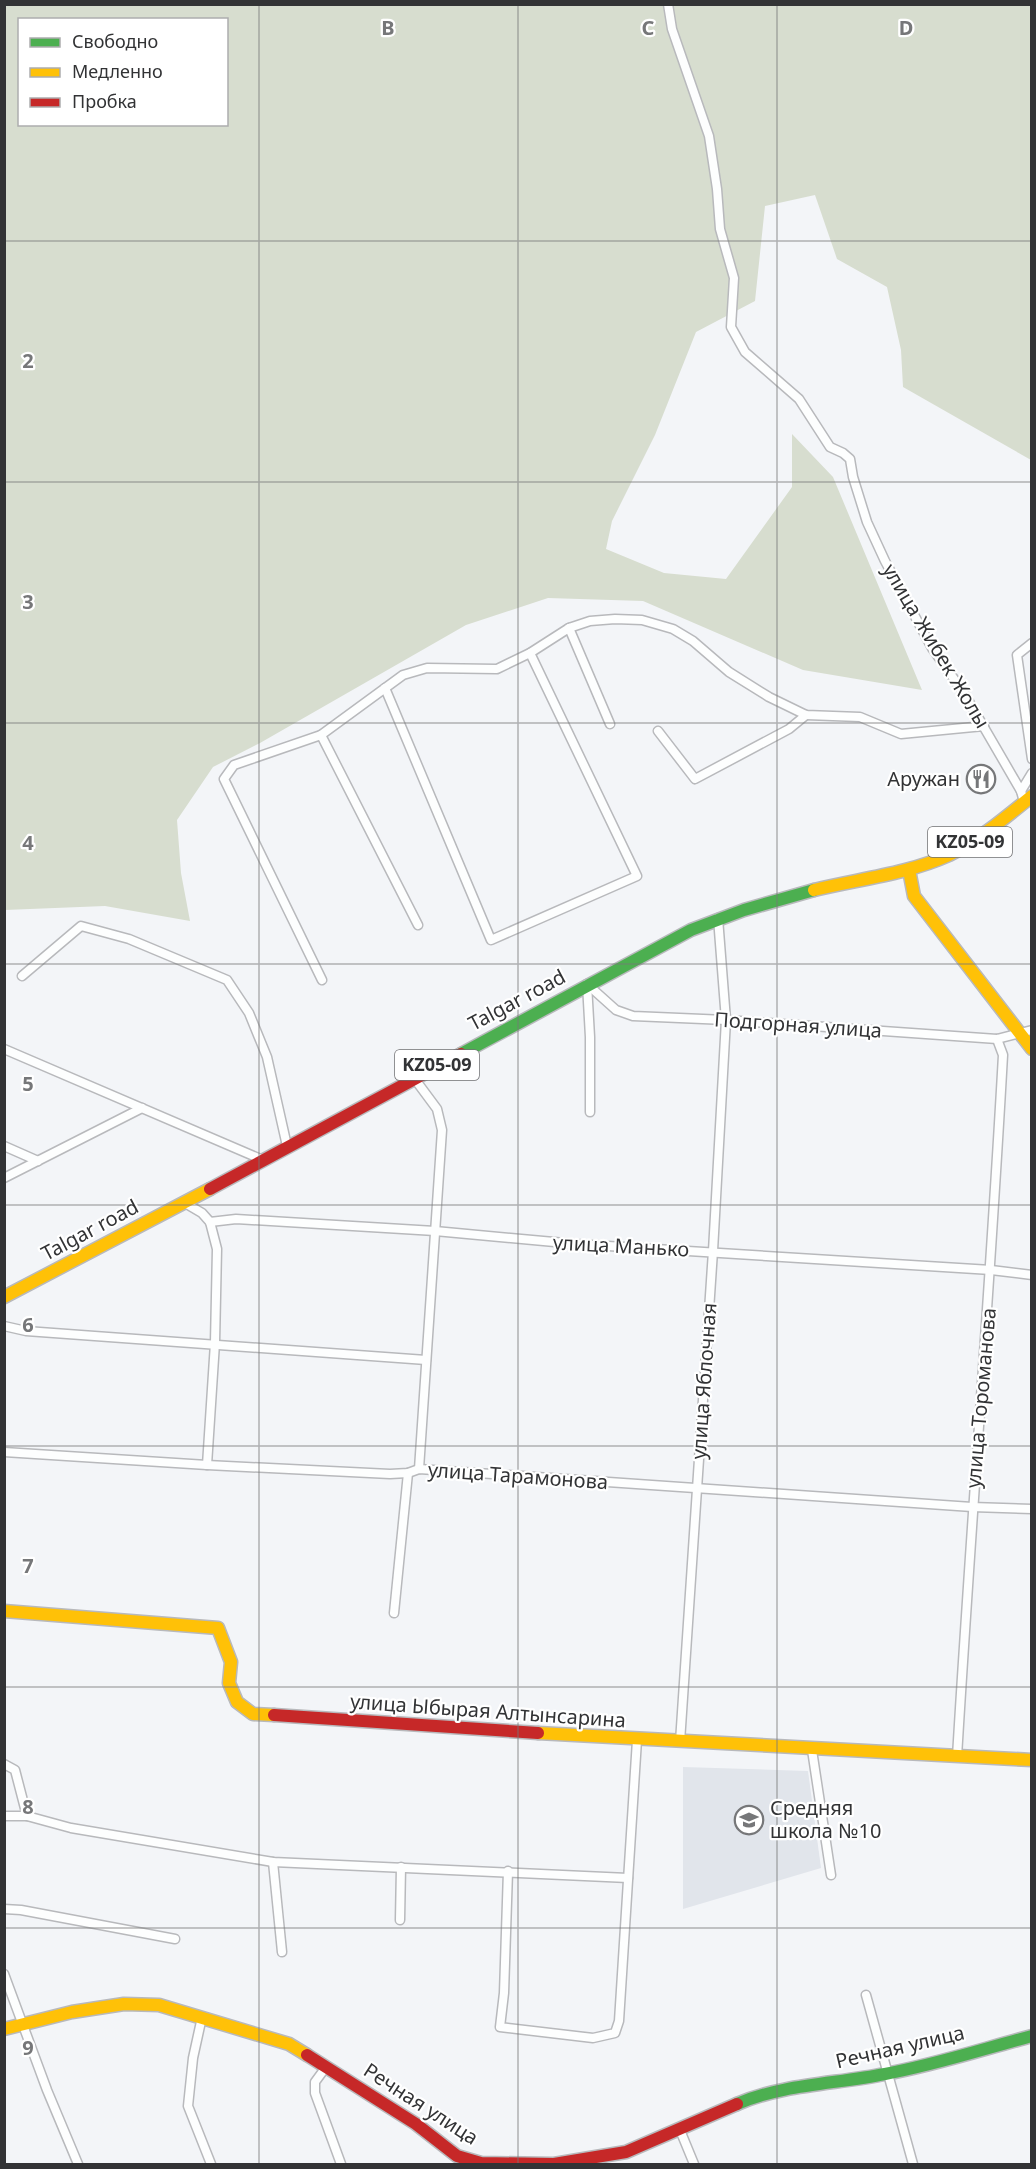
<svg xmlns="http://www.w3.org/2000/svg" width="1036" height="2169" viewBox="0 0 1036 2169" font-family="'Noto Sans',sans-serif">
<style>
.built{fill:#e1e5eb}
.green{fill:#d7ddcf;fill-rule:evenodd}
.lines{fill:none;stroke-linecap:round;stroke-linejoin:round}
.street-casing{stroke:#b8b9bc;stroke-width:11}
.fast-casing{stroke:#b8b9bc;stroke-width:15}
.slow-casing{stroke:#b8b9bc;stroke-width:15}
.jam-casing{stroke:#b8b9bc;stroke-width:15}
.street{stroke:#fdfefe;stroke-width:8}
.fast{stroke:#4caf50;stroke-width:12}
.slow{stroke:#ffc107;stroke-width:12}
.jam{stroke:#c62828;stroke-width:12}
.grid{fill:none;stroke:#767779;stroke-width:1.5;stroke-opacity:0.55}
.labels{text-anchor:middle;stroke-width:4.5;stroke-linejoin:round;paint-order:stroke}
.shield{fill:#fff;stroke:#707072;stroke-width:1.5}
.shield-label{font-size:18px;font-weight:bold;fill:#323335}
.street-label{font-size:20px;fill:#323335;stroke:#fff}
.poi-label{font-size:20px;fill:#323335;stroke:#fff;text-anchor:end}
.grid-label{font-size:20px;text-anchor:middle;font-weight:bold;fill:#767779;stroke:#fff;stroke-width:4.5;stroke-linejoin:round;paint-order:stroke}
</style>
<rect width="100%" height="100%" fill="#f3f5f8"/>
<!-- built -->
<path class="built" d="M683 1767 808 1771 821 1868 683 1909Z"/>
<!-- green -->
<path class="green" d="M4 5H1031V460L903 387 901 350 887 287 837 259 815 195 765 206 755 301 696 332 655 435 612 521 606 549 664 573 726 579 792 487V434L833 477 922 690 803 670 643 601 548 598 466 625 260 743 213 767 177 820 181 873 190 921 105 906 5 910ZM20 20H226V124H20Z"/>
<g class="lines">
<!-- street casing -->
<g class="street-casing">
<g id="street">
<path d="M668 4 672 29 709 136 717 189 720 229 734 278 731 327 745 352 799 399 830 447 843 453 850 459 853 477 867 522 885 561 932 648 964 693 1021 791 1024 802"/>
<path d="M569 628 610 724"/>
<path d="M1032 643 1017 655 1032 759"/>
<path d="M385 688 491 940 637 876 530 653"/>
<path d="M658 731 695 779 789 729 806 715"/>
<path d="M321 735 234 765 224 779 322 980"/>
<path d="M1021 791 1032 773"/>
<path d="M418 925 321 735 403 675 427 668 497 669 530 653 569 628 590 621 615 619 642 620 673 629 693 641 729 672 769 697 806 715 860 717 901 734 984 726"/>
<path d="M22 976 81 926 129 939 227 980 249 1013 267 1057 287 1146"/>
<path d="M587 984 616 1010 633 1016 726 1020 997 1039 1032 1030"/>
<path d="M587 984 590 1037V1112"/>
<path d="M4 1049 263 1160"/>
<path d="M414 1078 437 1109 442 1130 419 1469"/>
<path d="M4 1146 38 1161"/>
<path d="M4 1178 142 1108"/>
<path d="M185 1203 202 1213 210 1222 217 1249 215 1343 207 1465"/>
<path d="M210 1222 236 1219 435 1231 576 1244 991 1270 1032 1275"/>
<path d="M4 1326 26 1331 426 1360"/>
<path d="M4 1452 207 1465 390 1474 408 1473 419 1469 972 1507 1032 1509"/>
<path d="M394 1613 408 1473"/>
<path d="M680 1742 713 1251 726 1020 718 918"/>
<path d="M812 1750 831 1875"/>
<path d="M957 1757C971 1523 990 1290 1003 1055L997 1039"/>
<path d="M4 1764 15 1770 27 1816"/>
<path d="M4 1816H27L71 1828 273 1862 628 1878"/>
<path d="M273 1862 282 1952"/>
<path d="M508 1871 504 1993 500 2027 593 2038 615 2033 619 2021 637 1740"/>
<path d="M4 1909 21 1910 175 1939"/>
<path d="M400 1920 401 1867"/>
<path d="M4 1974 47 2090 78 2164"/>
<path d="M866 1995 913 2164"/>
<path d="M202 2017 193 2058 188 2106 211 2164"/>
<path d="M326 2067 315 2082V2093L341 2164"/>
<path d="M680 2130 694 2164"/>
</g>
</g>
<!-- fast casing -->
<g class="fast-casing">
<g id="fast">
<path d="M461 1054 691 930 744 910 814 890"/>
<path d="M737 2104C783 2084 836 2084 885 2074 935 2065 983 2049 1032 2036"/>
</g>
</g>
<!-- slow casing -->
<g class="slow-casing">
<g id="slow">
<path d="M909 870 914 896 1032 1049"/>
<path d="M814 890C859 879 907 874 949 855 979 840 1006 817 1032 796"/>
<path d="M4 1297 210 1189"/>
<path d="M4 1611 218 1628 231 1662 229 1683 237 1702 253 1714 274 1715"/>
<path d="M538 1733 1032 1760"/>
<path d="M4 2029 72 2012 124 2004 159 2005 289 2044 307 2055"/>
</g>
</g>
<!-- jam casing -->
<g class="jam-casing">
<g id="jam">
<path d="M210 1189 461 1054"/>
<path d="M274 1715 538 1733"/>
<path d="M307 2055 416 2124 457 2156 481 2163 554 2164 626 2152 737 2104"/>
</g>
</g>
<!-- street -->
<use href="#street" class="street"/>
<!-- fast -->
<use href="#fast" class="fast"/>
<!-- slow -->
<use href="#slow" class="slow"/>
<!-- jam -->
<use href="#jam" class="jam"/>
</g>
<!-- grid -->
<path class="grid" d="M259 4V2164M518 4V2164M777 4V2164M4 241H1032M4 482H1032M4 723H1032M4 964H1032M4 1205H1032M4 1446H1032M4 1687H1032M4 1928H1032"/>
<!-- icons -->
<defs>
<g id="restaurant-ring" transform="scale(1.5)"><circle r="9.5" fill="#fff" stroke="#767779" stroke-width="1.5"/><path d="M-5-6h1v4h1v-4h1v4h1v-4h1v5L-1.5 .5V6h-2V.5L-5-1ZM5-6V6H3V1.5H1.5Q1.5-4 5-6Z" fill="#767779"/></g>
<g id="school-ring" transform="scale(1.5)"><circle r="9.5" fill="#fff" stroke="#767779" stroke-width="1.5"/><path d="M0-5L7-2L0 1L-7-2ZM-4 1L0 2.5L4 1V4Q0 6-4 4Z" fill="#767779"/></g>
</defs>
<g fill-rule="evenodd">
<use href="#restaurant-ring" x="981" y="779"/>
<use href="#school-ring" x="749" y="1820"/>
</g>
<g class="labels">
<!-- shield labels -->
<g class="shield">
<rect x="928" y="827" width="84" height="30" rx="4.5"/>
<rect x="395" y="1050" width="84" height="30" rx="4.5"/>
</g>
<g class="shield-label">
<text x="970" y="848">KZ05-09</text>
<text x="437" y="1071">KZ05-09</text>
</g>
<!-- street labels -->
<g class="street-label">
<text transform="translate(936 646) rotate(59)" y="7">улица Жибек Жолы</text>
<text transform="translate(517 1000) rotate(-28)" y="7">Talgar road</text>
<text transform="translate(798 1025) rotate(4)" y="7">Подгорная улица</text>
<text transform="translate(90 1230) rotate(-28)" y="7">Talgar road</text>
<text transform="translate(621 1246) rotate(3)" y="7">улица Манько</text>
<text transform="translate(704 1381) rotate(-86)" y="7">улица Яблочная</text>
<text transform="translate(981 1398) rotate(-85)" y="7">улица Тороманова</text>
<text transform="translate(518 1476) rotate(4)" y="7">улица Тарамонова</text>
<text transform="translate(488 1711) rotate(4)" y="7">улица Ыбырая Алтынсарина</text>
<text transform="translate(900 2047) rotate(-13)" y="7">Речная улица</text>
<text transform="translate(421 2104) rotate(33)" y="7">Речная улица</text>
</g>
<!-- poi labels -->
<g class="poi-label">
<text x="960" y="786">Аружан</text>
<text x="770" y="1815" text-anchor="start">Средняя<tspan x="770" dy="23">школа №10</tspan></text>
</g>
</g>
<g class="grid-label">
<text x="388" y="35">B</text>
<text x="648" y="35">C</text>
<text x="906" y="35">D</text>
<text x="28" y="368">2</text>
<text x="28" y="609">3</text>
<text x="28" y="850">4</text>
<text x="28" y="1091">5</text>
<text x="28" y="1332">6</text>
<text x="28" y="1573">7</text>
<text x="28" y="1814">8</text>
<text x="28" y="2055">9</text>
</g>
<!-- border -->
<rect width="1036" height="2169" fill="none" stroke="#323335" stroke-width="12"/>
<!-- legend -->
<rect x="18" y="18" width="210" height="108" fill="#ffffff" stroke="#adadae" stroke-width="1.5"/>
<rect x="30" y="38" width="30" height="9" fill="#4caf50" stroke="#adadae" stroke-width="1.5"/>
<text x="72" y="48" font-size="18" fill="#323335">Свободно</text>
<rect x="30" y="68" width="30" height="9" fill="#ffc107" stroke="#adadae" stroke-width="1.5"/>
<text x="72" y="78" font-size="18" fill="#323335">Медленно</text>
<rect x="30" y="98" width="30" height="9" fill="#c62828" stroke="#adadae" stroke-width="1.5"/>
<text x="72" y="108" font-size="18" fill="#323335">Пробка</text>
</svg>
